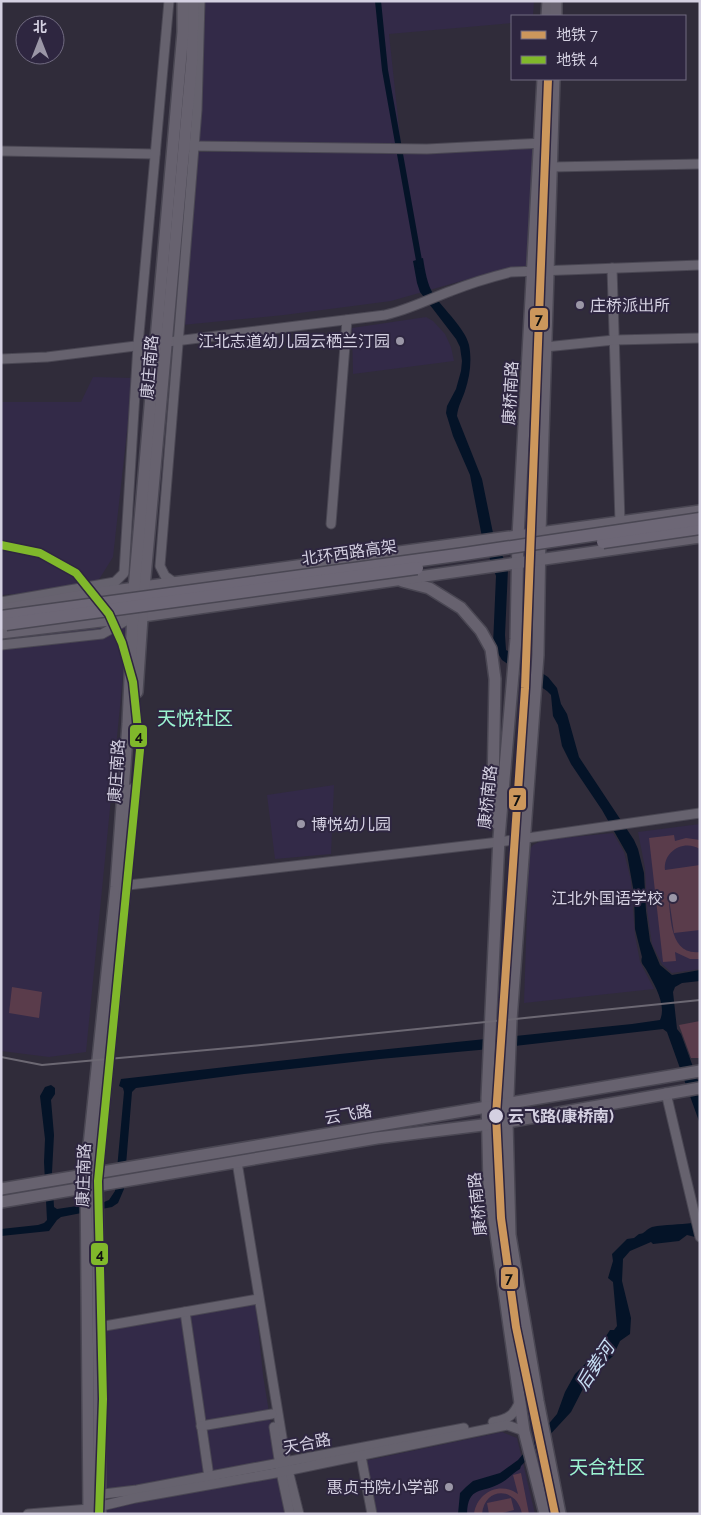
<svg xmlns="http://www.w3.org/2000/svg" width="701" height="1515" viewBox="0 0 701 1515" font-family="Raleway,'Noto Sans SC',sans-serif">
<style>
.built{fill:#332a48}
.green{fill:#5a3c4b}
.water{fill:#041327}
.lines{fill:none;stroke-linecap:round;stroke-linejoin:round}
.canal{stroke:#041327;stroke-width:6}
.minor-casing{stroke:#4a4753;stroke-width:11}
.major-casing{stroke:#4a4753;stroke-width:14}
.minor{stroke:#66626e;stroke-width:9}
.major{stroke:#67626f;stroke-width:11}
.rail{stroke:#6c6873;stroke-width:2}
.highway-bridge-casing{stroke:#4a4753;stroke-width:15;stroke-linecap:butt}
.highway-bridge{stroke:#6d6776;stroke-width:12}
.metro-1-casing{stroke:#2e2640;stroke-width:11}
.metro-2-casing{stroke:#2e2640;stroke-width:11}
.metro-1{stroke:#cc975c;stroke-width:8}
.metro-2{stroke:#80b82b;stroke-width:8}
.poi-dot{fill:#9b97a7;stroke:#2e2640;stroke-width:2}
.stop-dot{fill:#d4d0e1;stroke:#2e2640;stroke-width:2}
.labels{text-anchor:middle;stroke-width:4;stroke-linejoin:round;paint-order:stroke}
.poi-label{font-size:16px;fill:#d4d0e1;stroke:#2e2640;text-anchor:end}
.street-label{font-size:16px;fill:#d4d0e1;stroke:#2e2640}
.stop-label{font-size:16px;font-weight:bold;fill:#d4d0e1;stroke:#2e2640;text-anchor:start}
.water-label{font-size:18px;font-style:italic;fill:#c8e0f5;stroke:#2e2640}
.quarter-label{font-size:19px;fill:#9cf4d0;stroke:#2e2640}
.line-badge{stroke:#2e2640;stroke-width:2}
.pale-badge-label{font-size:14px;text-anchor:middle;font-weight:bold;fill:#111}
</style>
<rect width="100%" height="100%" fill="#302c3a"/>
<!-- built -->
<g class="built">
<path d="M204 1H534L533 16H512V23L389 34 401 146 198 141Z"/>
<path d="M536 146 529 266 493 272 391 301 284 315 182 325 198 152H426Z"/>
<path d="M426 317 433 321 445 334 451 347 454 361 353 374 352 328Z"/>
<path d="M93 377 133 378 113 557 98 581 27 593 1 595V402H81Z"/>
<path d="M128 625 86 1052 49 1057 1 1051V639L60 631Z"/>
<path d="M334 785 331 854 275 859 267 795Z"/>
<path d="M700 824V969L672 973 662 964 652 944 647 909 645 868 638 832Z"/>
<path d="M613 833 624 852 631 881 635 935 640 962 654 989 524 1003 529 850 533 845 543 840Z"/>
<path d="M255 1297 263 1375 277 1462 103 1491 106 1400 104 1324Z"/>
<path d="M502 1432 517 1438 535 1514H375L364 1461Z"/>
<path d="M279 1474 287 1514H102V1510Z"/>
</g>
<!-- green -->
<g class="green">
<path d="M674 835 675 841 686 838 700 840V849C684 839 663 851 665 870L700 865V930L674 933 668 892C671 914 668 956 700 952V959H690L675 952 676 961 663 962 649 838Z"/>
<path d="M12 987 42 992 39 1018 9 1013Z"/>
<path d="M700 1021V1058H691L679 1025Z"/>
<path d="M521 1473 529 1514H522C517 1487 485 1486 482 1514H474C477 1492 500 1481 518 1494L513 1475Z"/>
<path d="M511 1498 514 1510 499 1514H489L487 1503Z"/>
</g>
<!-- water -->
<g class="water">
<path d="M423 258C425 270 427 285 434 295 444 310 465 328 469 345 472 361 470 376 465 391 462 400 458 406 457 416L482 479 493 533 508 569 505 635 506 650 548 677 557 688 561 704 567 714 579 757 634 840 638 849 644 873 646 911 650 941 660 965 672 975 700 970V981L682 983 675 987 673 992 677 1029 681 1034 700 1086V1124L667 1032 663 1029 479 1050 380 1059 244 1074 136 1088 132 1092 124 1189 118 1203 112 1207 61 1217 57 1220 49 1231 1 1236V1229L38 1225 44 1223 47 1220 44 1162 45 1139 40 1096 45 1087 51 1085 55 1088V1094L51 1100 54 1135 52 1172 54 1207 57 1209 104 1202 109 1200 115 1191 124 1092 123 1088 119 1086 121 1079 340 1054 632 1024 660 1020C667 1005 654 984 647 971 644 965 640 964 642 957L635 929 634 893 627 854 602 810 571 764 562 746 558 725 553 716 551 695 547 691 502 660 493 645 496 576 482 537 470 475 453 436 446 413 447 406 456 389 461 371 462 361 460 347 456 339 420 292 417 283 413 261Z"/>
<path d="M693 1223 700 1235 695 1237 687 1235 679 1241 653 1244 651 1242 630 1251 623 1259 622 1281 631 1318 630 1334 620 1341 613 1356 588 1379 571 1412 521 1466 520 1469C513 1473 508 1479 501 1483 482 1494 468 1485 467 1514H458L460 1493 466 1487 473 1481 500 1473 518 1460 557 1414 565 1392 575 1374 593 1356 610 1330H614L617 1326 613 1282 608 1278 613 1261 612 1254 627 1239 634 1238 639 1234C645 1234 646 1229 652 1227 666 1224 679 1225 693 1223Z"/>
</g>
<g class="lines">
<!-- canal -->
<path class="canal" d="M378 1 385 70 420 266"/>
<!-- minor casing -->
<g class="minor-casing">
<g id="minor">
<path d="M190 146 427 149 544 143"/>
<path d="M1 151 155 154"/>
<path d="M551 167 700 164"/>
<path d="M612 268 620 522"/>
<path d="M545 347 614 340 700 338"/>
<path d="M1 359 47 357 385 315C408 310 429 299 451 291 471 283 491 277 511 272L700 265"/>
<path d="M331 524 347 320"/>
<path d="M175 583 165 576 160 566 197 110 200 1"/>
<path d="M1 602 115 582 124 573 138 345 169 1"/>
<path d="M1 645 102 634 129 619"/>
<path d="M120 886 499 842 700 813"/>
<path d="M666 1093 700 1237"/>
<path d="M237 1162 286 1462 299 1514"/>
<path d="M185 1312 209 1477"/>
<path d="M99 1327 258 1299"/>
<path d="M493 1422C509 1419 514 1415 520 1401"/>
<path d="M201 1426 272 1414"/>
<path d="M274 1427 281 1472 290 1514"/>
<path d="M361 1456 372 1514"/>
<path d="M95 1495 137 1490 464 1428"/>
<path d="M28 1514 89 1509 135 1498 281 1472 507 1425 524 1431"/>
</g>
</g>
<!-- major casing -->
<g class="major-casing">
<g id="major">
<path d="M547 16 548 1"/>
<path d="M556 16V1"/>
<path d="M543 79 518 536 516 639 499 838 487 1098 489 1185 524 1431 545 1514"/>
<path d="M554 79 540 533 538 655 511 1020 507 1122 510 1235 538 1401 560 1514"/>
<path d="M402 581 429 588 461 608 481 631 491 649 495 679 493 789 495 823"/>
<path d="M1 610 99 593 700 511"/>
<path d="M1 633 143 616 700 537"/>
<path d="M137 692 144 588 192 59 193 1"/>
<path d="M1 1189 700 1071"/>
<path d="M1 1202 377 1138 507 1122 700 1088"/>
<path d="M89 1514 86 1174 116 887 128 724 134 589 183 32V1"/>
<path d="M100 1514 97 1172 125 885 131 790"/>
</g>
</g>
<!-- minor -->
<use href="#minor" class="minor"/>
<!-- major -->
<use href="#major" class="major"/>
<!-- rail -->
<path class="rail" d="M1 1057 42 1065 251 1046 700 1000"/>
<!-- highway-bridge casing -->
<g class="highway-bridge-casing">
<g id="highway-bridge">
<path d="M603 542 700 528"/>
<path d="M1 617 464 554 700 519"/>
<path d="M6 624 417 568"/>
</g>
</g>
<!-- highway-bridge -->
<use href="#highway-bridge" class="highway-bridge"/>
<!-- metro-1 casing -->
<g class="metro-1-casing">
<path id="metro-1" d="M548 79 525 688 496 1115 501 1218 516 1327 555 1514"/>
</g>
<!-- metro-2 casing -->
<g class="metro-2-casing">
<path id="metro-2" d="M1 545 40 553 76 573 109 614 122 643 133 682 140 750 98 1181 103 1399 99 1514"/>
</g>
<!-- metro-1 -->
<use href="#metro-1" class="metro-1"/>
<!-- metro-2 -->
<use href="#metro-2" class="metro-2"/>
</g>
<!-- markers -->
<g class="poi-dot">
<circle cx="580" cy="305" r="5"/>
<circle cx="400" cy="341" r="5"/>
<circle cx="301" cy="824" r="5"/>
<circle cx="673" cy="898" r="5"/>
<circle cx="449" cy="1487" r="5"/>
</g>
<circle class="stop-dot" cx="496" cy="1116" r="8"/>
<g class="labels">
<!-- poi labels -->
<g class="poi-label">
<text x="590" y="311" text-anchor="start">庄桥派出所</text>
<text x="390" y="347">江北志道幼儿园云栖兰汀园</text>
<text x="311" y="830" text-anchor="start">博悦幼儿园</text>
<text x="663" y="904">江北外国语学校</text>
<text x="439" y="1493">惠贞书院小学部</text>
</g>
<!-- street labels -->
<g class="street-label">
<text transform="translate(149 367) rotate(-85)" y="6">康庄南路</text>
<text transform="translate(510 393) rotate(-87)" y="6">康桥南路</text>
<text transform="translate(349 552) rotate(-8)" y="6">北环西路高架</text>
<text transform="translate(116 771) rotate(-86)" y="6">康庄南路</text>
<text transform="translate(487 797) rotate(-84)" y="6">康桥南路</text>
<text transform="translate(348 1114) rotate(-10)" y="6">云飞路</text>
<text transform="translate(83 1175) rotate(-88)" y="6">康庄南路</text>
<text transform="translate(477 1204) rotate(-96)" y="6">康桥南路</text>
<text transform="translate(307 1443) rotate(-11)" y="6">天合路</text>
</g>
<!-- stop labels -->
<g class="stop-label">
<text x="508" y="1122">云飞路(康桥南)</text>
</g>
<!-- water labels -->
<g class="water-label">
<text transform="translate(595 1366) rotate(-56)" y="6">后姜河</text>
</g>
<!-- quarter labels -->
<g class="quarter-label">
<text x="195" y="725">天悦社区</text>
<text x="607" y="1474">天合社区</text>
</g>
</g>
<g class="line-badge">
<rect x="529" y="307" width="20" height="24" rx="5" fill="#cc975c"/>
<rect x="129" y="724" width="19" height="24" rx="5" fill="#80b82b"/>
<rect x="508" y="787" width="19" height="24" rx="5" fill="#cc975c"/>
<rect x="90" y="1242" width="19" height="24" rx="5" fill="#80b82b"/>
<rect x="500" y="1266" width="19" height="24" rx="5" fill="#cc975c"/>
</g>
<g class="pale-badge-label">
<text x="539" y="324">7</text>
<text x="139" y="741">4</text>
<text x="517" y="804">7</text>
<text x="100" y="1259">4</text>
<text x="509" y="1283">7</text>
</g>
<!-- border -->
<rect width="701" height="1515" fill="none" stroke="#d4d0e1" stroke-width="5"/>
<!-- legend -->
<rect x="511" y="15" width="175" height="65" fill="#2e2640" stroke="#706a80"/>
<rect x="521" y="31" width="25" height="8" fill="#cc975c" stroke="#706a80"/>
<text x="556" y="40" font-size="15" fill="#d4d0e1">地铁 7</text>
<rect x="521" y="56" width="25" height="8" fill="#80b82b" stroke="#706a80"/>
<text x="556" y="65" font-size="15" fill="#d4d0e1">地铁 4</text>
<!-- north arrow -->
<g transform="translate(40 40)"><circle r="24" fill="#2e2640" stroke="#706a80"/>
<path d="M0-4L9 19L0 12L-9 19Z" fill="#9b97a7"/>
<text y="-8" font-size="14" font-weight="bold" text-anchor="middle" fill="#d4d0e1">北</text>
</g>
</svg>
